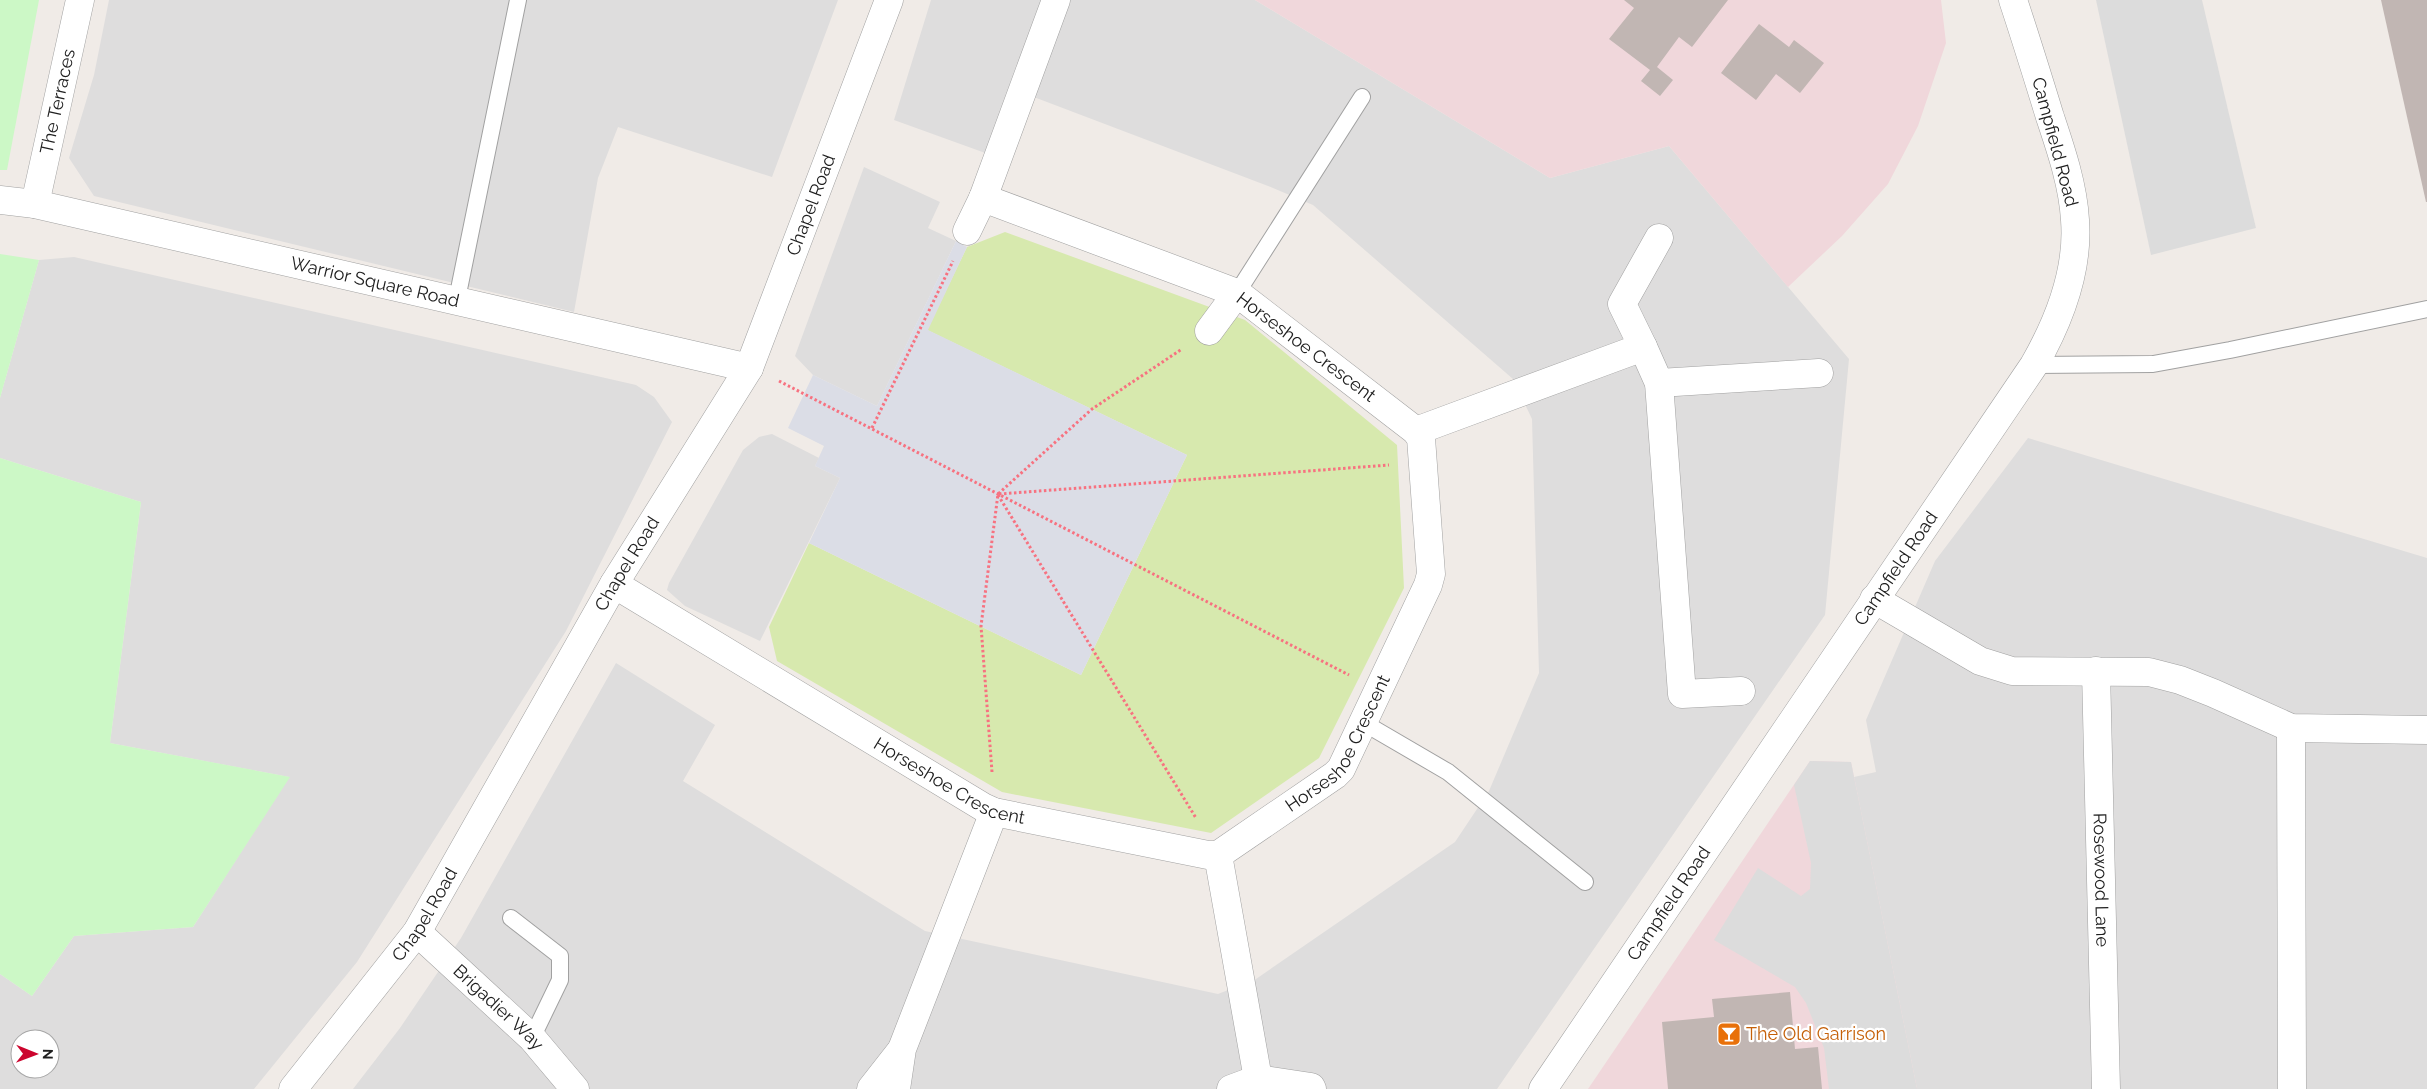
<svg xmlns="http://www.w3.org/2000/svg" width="2427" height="1089" viewBox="0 0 2427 1089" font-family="Raleway,sans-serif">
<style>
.residential{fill:#dedddd;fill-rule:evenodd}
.commercial{fill:#f0d7db}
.grass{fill:#d7e9ae}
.park{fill:#ccf8c6}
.parking{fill:#dcdcdc}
.plaza{fill:#dbdde6}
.building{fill:#c1b6b3}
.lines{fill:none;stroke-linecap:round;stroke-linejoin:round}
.service-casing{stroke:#a1a1a1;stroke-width:18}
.minor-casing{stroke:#a1a1a1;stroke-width:29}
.tertiary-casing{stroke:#a1a1a1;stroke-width:29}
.path{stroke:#f77280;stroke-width:3;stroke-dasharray:2.5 2.5;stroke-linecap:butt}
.service{stroke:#fff;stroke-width:16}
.minor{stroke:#fff;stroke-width:28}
.tertiary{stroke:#fff;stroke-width:28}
.labels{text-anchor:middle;stroke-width:4.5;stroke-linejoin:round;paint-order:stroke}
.street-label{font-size:18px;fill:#202020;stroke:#fff}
.food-label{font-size:18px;fill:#c56008;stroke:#fff;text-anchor:start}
</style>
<rect width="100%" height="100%" fill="#f0ebe7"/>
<!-- residential -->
<g class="residential">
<path d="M109 0H838L772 177 618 127 598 178 574 312 94 196 69 158 94 75Z"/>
<path d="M931 0H1255L1550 178 1669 146 1849 359 1825 615 1497 1089H353L400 1028 461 938 616 663 715 725 683 781 925 931 1218 994 1256 979 1455 842 1489 791 1539 673 1532 419 1513 379 1313 205 1273 188 1013 89 988 154 894 120Z"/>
<path d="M864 167 940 202 928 228 956 241 877 406 813 375 795 356Z"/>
<path d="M74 257 636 385 654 397 672 422 566 631 357 962 254 1089H0V974L32 996 74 936 193 927 289 777 110 743 141 502 0 458V398L39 260ZM20 1039H50V1069H20Z"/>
<path d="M772 434 819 458 815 466 840 478 760 641 685 606 667 590 669 583 743 450 759 437Z"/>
<path d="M2028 438 2427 558V1089H1917L1854 777 1876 772 1866 720 1935 561Z"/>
</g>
<!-- commercial -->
<g class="commercial">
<path d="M1255 0H1941L1946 43 1918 126 1888 184 1842 236 1788 287 1669 146 1550 178Z"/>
<path d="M1810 761 1851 762 1917 1089H1588Z"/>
</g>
<!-- grass -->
<path class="grass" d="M1005 232 1245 320 1397 445 1404 588 1319 758 1211 833 1002 792 777 661 769 627 809 543 1081 675 1187 455 927 330 967 247Z"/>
<!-- park -->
<g class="park">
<path d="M0 0H39L7 170H0Z"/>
<path d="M0 254 39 260 0 398Z"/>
<path d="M0 458 141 502 110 743 290 777 193 927 74 936 32 996 0 974Z"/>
</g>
<!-- parking -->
<g class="parking">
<path d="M2096 0H2202L2256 228 2151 255Z"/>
<path d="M1810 761 1851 762 1917 1089H1829L1824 1048 1806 1003 1795 987 1714 940 1758 868 1801 896 1810 889 1811 863 1794 785Z"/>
</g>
<!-- plaza -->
<path class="plaza" d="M956 241 967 247 928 330 1187 455 1081 675 809 543 840 478 815 466 824 446 788 428 813 375 877 406Z"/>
<!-- building -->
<g class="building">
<path d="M1624 0H1728L1692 47 1679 37 1657 67 1673 80 1660 96 1641 81 1650 70 1609 39 1634 8Z"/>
<path d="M2381 0H2427V202H2426Z"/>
<path d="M1759 24 1789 47 1794 40 1824 63 1800 93 1776 74 1756 100 1721 73Z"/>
<path d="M1790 992 1795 1049 1818 1047 1822 1089H1668L1662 1022 1714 1017 1712 999Z"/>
</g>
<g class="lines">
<!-- service casing -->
<g class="service-casing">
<g id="service">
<path d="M1237 293 1362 97"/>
<path d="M457 299 518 0"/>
<path d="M2034 365 2153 364 2230 350 2427 309"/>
<path d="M1364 723 1448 772 1585 882"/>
<path d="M511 918 560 956V980L532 1038"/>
</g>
</g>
<!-- minor casing -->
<g class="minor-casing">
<g id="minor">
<path id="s1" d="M0 200 35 204 749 368"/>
<path id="s2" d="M35 204 80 0"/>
<path d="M967 231 983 198 1056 0"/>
<path d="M1209 331 1237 293"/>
<path d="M1643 347 1659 383 1682 694 1741 691"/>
<path d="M1659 383 1819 373"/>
<path d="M1416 431 1643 347 1622 304 1659 238"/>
<path id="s3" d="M614 584 983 807 994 812 1208 855H1218L1335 775 1341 769 1428 585 1431 574 1421 438 1416 431 1237 293 983 198"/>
<path d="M1874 599 1980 661 2012 671 2149 672 2180 680 2213 693 2291 728 2427 730"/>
<path id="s4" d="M2096 671 2106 1089"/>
<path d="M2291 728 2292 1089"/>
<path d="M1218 855 1258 1079 1311 1087 1312 1089"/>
<path id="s5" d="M417 932 532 1038 575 1089"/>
<path id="s6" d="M293 1089 417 932 614 584 749 368 889 0"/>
<path d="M871 1089 900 1052"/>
<path d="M896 1089 902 1049 994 812"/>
<path d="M1231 1089 1258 1079"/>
</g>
</g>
<!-- tertiary casing -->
<g class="tertiary-casing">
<g id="tertiary">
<path id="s7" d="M1543 1089 2034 365C2058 323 2079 271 2075 220 2073 185 2061 150 2050 117 2038 78 2026 39 2013 0"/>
</g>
</g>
<!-- path -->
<g class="path">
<path d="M779 381 1349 675"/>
<path d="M872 428 953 261"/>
<path d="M999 494 1389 465"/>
<path d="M998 495 1196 818"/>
<path d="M992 772 981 626 998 494 1092 409 1182 349"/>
</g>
<!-- service -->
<use href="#service" class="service"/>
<!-- minor -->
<use href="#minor" class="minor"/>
<!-- tertiary -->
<use href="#tertiary" class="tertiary"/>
</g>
<!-- icons -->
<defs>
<g id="bar-square" transform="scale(1.25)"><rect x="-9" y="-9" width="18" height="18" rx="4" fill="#e8710a" stroke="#fff"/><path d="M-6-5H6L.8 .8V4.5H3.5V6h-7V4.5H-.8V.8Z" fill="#fff"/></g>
</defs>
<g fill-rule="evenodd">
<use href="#bar-square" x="1729" y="1034"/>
</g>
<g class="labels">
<!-- street labels -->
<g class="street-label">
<text dy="6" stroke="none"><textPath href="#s2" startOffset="105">The Terraces</textPath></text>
<text transform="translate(2055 142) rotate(75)" y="6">Campfield Road</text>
<text dy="6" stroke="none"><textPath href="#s6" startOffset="1029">Chapel Road</textPath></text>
<text dy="6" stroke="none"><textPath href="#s1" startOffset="384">Warrior Square Road</textPath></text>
<text transform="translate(1306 347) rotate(37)" y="6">Horseshoe Crescent</text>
<text dy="6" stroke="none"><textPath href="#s6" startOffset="624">Chapel Road</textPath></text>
<text dy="6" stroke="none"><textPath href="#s7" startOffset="629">Campfield Road</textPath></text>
<text dy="6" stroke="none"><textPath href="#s3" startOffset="840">Horseshoe Crescent</textPath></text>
<text dy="6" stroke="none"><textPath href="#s3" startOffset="390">Horseshoe Crescent</textPath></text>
<text dy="6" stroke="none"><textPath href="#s4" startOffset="209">Rosewood Lane</textPath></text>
<text dy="6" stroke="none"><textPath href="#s7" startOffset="224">Campfield Road</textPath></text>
<text dy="6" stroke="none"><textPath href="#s6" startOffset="219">Chapel Road</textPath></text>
<text dy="6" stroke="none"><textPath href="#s5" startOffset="111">Brigadier Way</textPath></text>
</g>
<!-- food labels -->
<g class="food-label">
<text x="1746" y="1040">The Old Garrison</text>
</g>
</g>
<!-- north arrow -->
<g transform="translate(35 1054) rotate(91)"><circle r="24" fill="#ffffff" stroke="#a6a6a6"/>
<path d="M0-4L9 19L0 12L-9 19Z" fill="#cc052e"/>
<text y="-8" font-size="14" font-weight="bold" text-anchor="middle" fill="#202020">N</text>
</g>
</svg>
